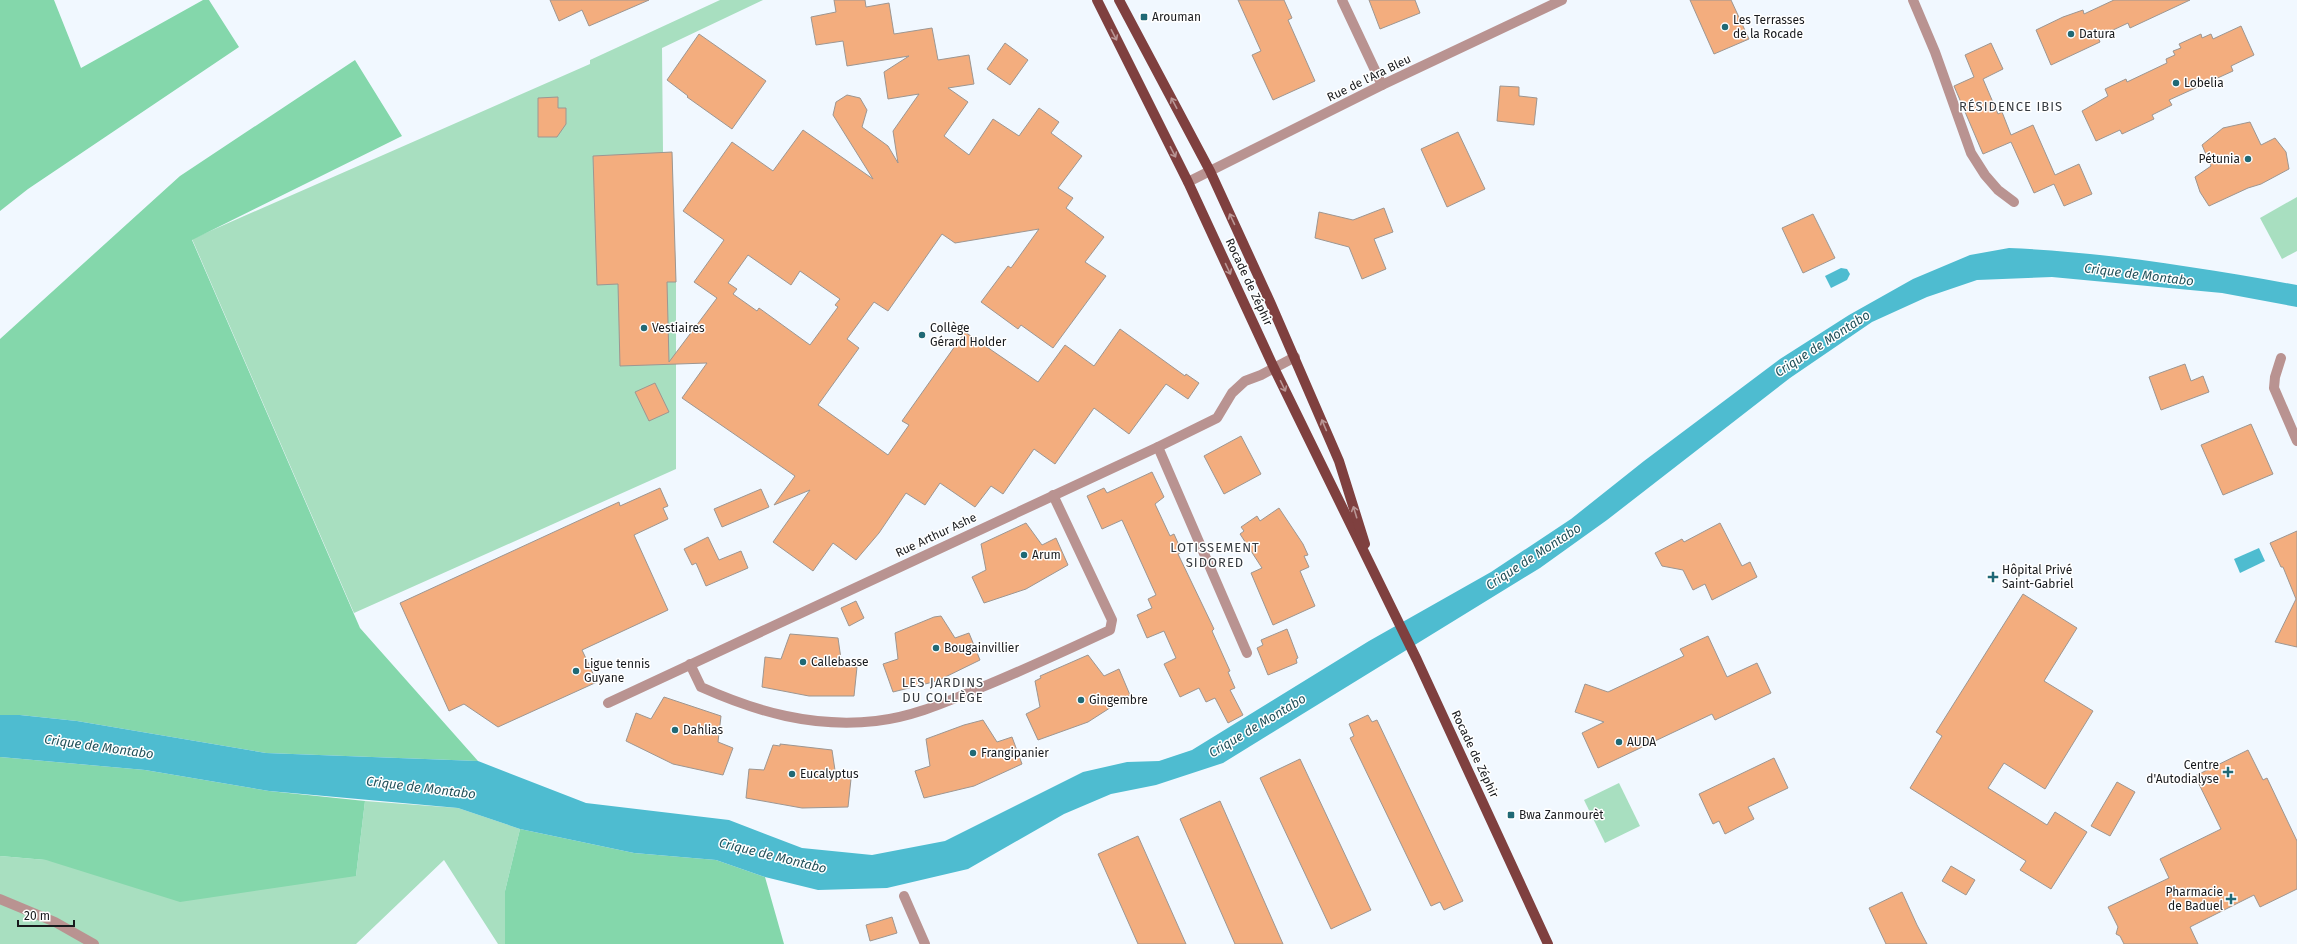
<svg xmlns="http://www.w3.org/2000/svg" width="2297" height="944" viewBox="0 0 2297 944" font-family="'Fira Sans',sans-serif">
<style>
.green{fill:#a8dfc0}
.forest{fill:#84d7ab}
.water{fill:#4ebcd0}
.building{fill:#f3ad7e;stroke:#9d9691;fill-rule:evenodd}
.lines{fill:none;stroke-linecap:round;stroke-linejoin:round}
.minor{stroke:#b99391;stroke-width:10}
.major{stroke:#7f403f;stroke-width:10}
.oneway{stroke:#b99695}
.poi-dot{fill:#206975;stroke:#fff;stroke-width:1.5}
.labels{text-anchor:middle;stroke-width:3;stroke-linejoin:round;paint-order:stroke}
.poi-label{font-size:12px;fill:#181a1d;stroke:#fff;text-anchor:start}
.street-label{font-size:12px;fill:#181a1d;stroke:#fff}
.neighbourhood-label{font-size:13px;letter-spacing:1px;fill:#363b40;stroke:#fff}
.water-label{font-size:13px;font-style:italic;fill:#22525b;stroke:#fff}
</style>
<rect width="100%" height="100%" fill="#f1f8ff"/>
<!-- green -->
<g class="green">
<path d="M720 0H763L662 48 663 152H672L676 282V469L354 613 192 239 590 64V60Z"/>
<path d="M2297 197V251L2282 259 2260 218Z"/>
<path d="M1619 783 1640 826 1605 843 1584 800Z"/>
<path d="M365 801 458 808 520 829 505 891V944H498L444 860 356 944H0V856L46 860 356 876Z"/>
</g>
<!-- forest -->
<g class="forest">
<path d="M0 0H54L81 68 203 0H209L239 47 28 189 0 211Z"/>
<path d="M355 60 402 136 192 240 360 628 478 761 266 753 77 721 20 715H0V339L180 176Z"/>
<path d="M0 757 145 770 269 791 365 801 356 876 180 902 46 860 0 856Z"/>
<path d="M520 829 634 853 716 860 765 877 784 944H505V891Z"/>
</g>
<!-- water -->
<g class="water">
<path d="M2009 248C2106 252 2202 268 2297 285V307L2222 293 2052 277 1977 280 1927 297 1872 322 1790 378 1607 520 1540 568 1223 763 1156 785 1111 794 1064 814 968 869 887 888 818 890 765 877 716 860 634 853 520 829 458 808 269 791 145 770 0 757V715H20L77 721 266 753 478 761 586 803 729 820 802 848 872 855 945 841 1083 772 1127 762 1159 761 1192 750 1369 641 1491 572 1571 519 1644 461 1780 359 1849 315 1913 279 1970 255Z"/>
<path d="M1841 268 1847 269 1850 274 1847 280 1831 288 1825 276Z"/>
<path d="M2259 548 2265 561 2240 573 2234 559Z"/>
</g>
<!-- building -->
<g class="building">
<path d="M550 0H649L589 26 582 10 559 21Z"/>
<path d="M834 0H865L866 7 889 3 894 34 932 28 938 60 969 55 974 84 948 88 968 102 944 136 969 155 993 119 1019 136 1039 108 1059 122 1051 133 1082 156 1058 188 1073 198 1066 208 1104 237 1085 262 1106 276 1053 348 1021 325 1018 329 981 302 1008 266 1011 268 1039 229 955 243 942 234 888 311 874 302 847 339 859 348 818 405 888 455 909 425 902 421 965 332 1038 382 1065 345 1094 366 1120 329 1185 376 1186 374 1199 383 1188 399 1166 384 1129 434 1094 408 1055 464 1034 449 1003 494 991 486 975 507 940 483 925 505 906 493 879 533 856 560 833 543 813 571 773 542 810 490 774 505 795 476 682 398 707 363 620 366 618 284 597 285 593 156 672 152 676 282H667L669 362 717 298 694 282 724 240 683 211 732 142 773 171 803 130 873 179 833 115 836 102 847 95 860 98 867 110 862 127 888 146 898 163 893 131 919 94 888 99 884 72 909 56 847 66 843 41 816 45 811 17 836 12ZM748 255 791 285 800 271 840 299 835 305 838 307 810 345 759 308 757 311 733 294 737 289 728 283Z"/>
<path d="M1238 0H1284L1292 18 1288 20 1315 81 1273 100 1252 55 1261 51Z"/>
<path d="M1369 0H1415L1420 13 1380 29Z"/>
<path d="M1690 0H1731L1749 39 1714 54Z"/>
<path d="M2114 0H2190L2130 28 2128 23 2098 37 2100 42 2051 65 2036 30 2063 17 2083 10 2084 14Z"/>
<path d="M2241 26 2254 55 2231 66 2233 71 2169 100 2172 105 2152 115 2154 119 2122 134 2120 130 2096 141 2082 111 2108 96 2105 89 2126 79 2127 82 2167 63 2166 59 2175 55 2173 51 2181 48 2179 44 2201 34 2202 38 2211 34 2213 39Z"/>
<path d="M699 34 766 81 732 129 687 97 688 96 667 80Z"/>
<path d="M1005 43 1028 60 1010 85 987 69Z"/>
<path d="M1991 43 2003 69 1983 79 1998 114 2002 112 2011 135 2033 125 2055 175 2079 164 2092 194 2064 206 2054 184 2034 193 2011 142 1983 154 1954 86 1974 77 1965 55Z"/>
<path d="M1500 86 1519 87V96L1537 98 1534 125 1497 121Z"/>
<path d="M558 97V108H566V124L557 137H538V98Z"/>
<path d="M2250 122 2261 145 2275 138 2286 152 2289 169 2261 184 2248 188 2209 206 2200 192 2195 177 2211 166 2202 145 2223 128Z"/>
<path d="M1458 132 1485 189 1447 207 1421 149Z"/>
<path d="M1384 208 1393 232 1374 239 1386 269 1362 279 1349 247 1315 238 1319 212 1353 220Z"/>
<path d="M1813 214 1835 258 1803 273 1782 228Z"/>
<path d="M2185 364 2191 381 2203 376 2209 392 2161 410 2149 377Z"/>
<path d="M655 383 669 412 649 421 635 392Z"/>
<path d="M2251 424 2273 474 2223 495 2201 445Z"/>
<path d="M1241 436 1261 474 1224 494 1204 456Z"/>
<path d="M1152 472 1164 497 1155 504 1170 536 1174 534 1182 552 1178 554 1214 629 1212 631 1230 671 1228 672 1235 688 1230 690 1243 715 1228 723 1215 698 1206 702 1199 688 1180 697 1164 664 1176 658 1164 631 1147 638 1137 615 1152 608 1148 599 1156 595 1122 520 1102 529 1087 496 1104 488 1107 493Z"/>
<path d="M660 488 668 506 663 508 668 519 634 535 668 610 582 650 597 682 498 727 464 704 449 711 400 603 619 502 620 506Z"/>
<path d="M761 489 769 507 722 527 714 509Z"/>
<path d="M1279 508 1303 544 1308 555 1304 556 1309 567 1300 571 1315 606 1273 625 1251 573 1262 568 1240 534 1244 531 1241 527 1257 516 1260 521Z"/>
<path d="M1026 523 1042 545 1056 538 1068 565 1026 589 984 603 972 577 986 570 981 544Z"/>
<path d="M1720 523 1742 566 1750 562 1757 577 1712 600 1705 584 1693 590 1683 570 1662 566 1655 553 1682 539 1684 542Z"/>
<path d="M2297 531V647L2275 642 2296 599 2283 567H2281L2270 543Z"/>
<path d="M708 537 719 560 741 551 748 568 706 586 696 563 692 565 684 549Z"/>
<path d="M2023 594 2077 628 2044 681 2093 711 2045 789 2004 763 1988 788 2047 825 2055 812 2087 832 2051 889 2020 870 2026 861 1910 788 1942 736 1936 732Z"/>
<path d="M856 601 864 618 849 626 841 608Z"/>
<path d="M941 616 955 638 969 633 980 660 937 681 893 692 883 664 898 659 895 633 934 617Z"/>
<path d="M1287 629 1298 658 1296 659 1297 663 1268 675 1257 648 1263 645 1261 640Z"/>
<path d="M790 634 838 638 842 666 857 667 854 696H809L762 687 765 657 781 659Z"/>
<path d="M1708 636 1727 677 1757 663 1771 693 1715 720 1712 714 1598 768 1582 733 1604 722 1575 712 1585 684 1608 692 1684 656 1680 649Z"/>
<path d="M1088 655 1104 676 1119 669 1130 695 1088 722 1038 740 1026 714 1040 707 1035 681 1041 678 1040 676Z"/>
<path d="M664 697 721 716 718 742 733 748 723 775 673 764 626 741 636 713 651 719Z"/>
<path d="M1368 715 1372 722 1377 720 1463 901 1444 910 1440 902 1431 906 1350 738 1354 736 1349 724Z"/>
<path d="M983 720 997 742 1012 737 1022 764 974 786 924 798 915 771 930 766 926 739 964 725Z"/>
<path d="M780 744 832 750 836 777 851 779 848 807 802 808 746 798 749 769 764 770 773 745 780 746Z"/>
<path d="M2248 750 2263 780 2267 778 2297 841V889L2260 907 2254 895 2190 927 2198 944H2124L2120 936 2116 934 2118 927 2108 907 2169 878 2160 859 2221 829 2195 776Z"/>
<path d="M1774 758 1788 788 1748 807 1754 819 1725 834 1719 821 1713 824 1699 794Z"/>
<path d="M1300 759 1371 910 1331 929 1260 778Z"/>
<path d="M2117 782 2135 792 2110 836 2091 826Z"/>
<path d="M1220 801 1283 944H1235L1180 819Z"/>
<path d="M1138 836 1186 944H1138L1098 854Z"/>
<path d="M1951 866 1975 880 1966 895 1942 881Z"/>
<path d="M1902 892 1917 925 1927 944H1886L1869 908Z"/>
<path d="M892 917 897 933 870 941 866 925Z"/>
</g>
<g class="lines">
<!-- minor -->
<g class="minor">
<path d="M1342 0 1382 85"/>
<path d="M1913 0 1935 52 1971 153 1985 175 1998 190 2014 202"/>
<path d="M1188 182 1382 85 1562 0"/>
<path d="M2281 358 2275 377 2274 388 2297 441"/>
<path d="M1158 447 1247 653"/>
<path d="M690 664 701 687C757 712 813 728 876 721 913 717 946 702 980 688 1024 670 1067 650 1110 630L1112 620 1053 495"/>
<path d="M608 703 1158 447 1217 418 1232 393 1245 381 1261 375 1295 357"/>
<path d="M904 896 925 944"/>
<path d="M0 899 55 922 94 944"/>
</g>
<!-- major -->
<g class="major">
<path d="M1097 0 1188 182 1274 368 1417 660 1548 944"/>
<path d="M1119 0 1210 171 1271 304 1339 461 1365 544"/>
</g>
</g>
<!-- one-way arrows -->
<defs><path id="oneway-shaft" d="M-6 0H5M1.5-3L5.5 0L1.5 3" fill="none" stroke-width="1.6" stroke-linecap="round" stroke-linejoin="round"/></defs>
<g class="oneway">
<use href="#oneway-shaft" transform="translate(1114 35) rotate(63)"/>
<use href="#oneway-shaft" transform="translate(1174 103) rotate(-118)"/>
<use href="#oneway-shaft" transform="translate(1173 152) rotate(63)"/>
<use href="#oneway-shaft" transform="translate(1232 219) rotate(-115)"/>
<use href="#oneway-shaft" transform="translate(1228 269) rotate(65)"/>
<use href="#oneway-shaft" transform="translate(1283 386) rotate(64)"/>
<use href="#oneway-shaft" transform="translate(1324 425) rotate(-113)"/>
<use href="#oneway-shaft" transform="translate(1355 512) rotate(-107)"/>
</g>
<!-- markers -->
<g class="poi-dot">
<rect x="1140" y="13" width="8" height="8" rx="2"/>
<circle cx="1725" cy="27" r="4"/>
<circle cx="2071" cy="34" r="4"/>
<circle cx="2176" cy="83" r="4"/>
<circle cx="2248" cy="159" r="4"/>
<circle cx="644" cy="328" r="4"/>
<circle cx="922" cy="335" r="4"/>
<circle cx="1024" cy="555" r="4"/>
<path d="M1991 571h4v4h4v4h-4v4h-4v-4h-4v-4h4z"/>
<circle cx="936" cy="648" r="4"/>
<circle cx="803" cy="662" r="4"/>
<circle cx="576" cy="671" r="4"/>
<circle cx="1081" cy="700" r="4"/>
<circle cx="675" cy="730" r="4"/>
<circle cx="1619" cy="742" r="4"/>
<circle cx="973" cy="753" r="4"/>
<path d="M2226 766h4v4h4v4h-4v4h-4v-4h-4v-4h4z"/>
<circle cx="792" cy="774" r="4"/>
<rect x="1507" y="811" width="8" height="8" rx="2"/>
<path d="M2229 893h4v4h4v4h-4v4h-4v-4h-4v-4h4z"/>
</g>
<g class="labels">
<!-- poi labels -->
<g class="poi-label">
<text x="1152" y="21">Arouman</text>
<text x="1733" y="24">Les Terrasses<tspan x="1733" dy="14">de la Rocade</tspan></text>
<text x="2079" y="38">Datura</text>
<text x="2184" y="87">Lobelia</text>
<text x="2240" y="163" text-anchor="end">Pétunia</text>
<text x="652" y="332">Vestiaires</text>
<text x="930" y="332">Collège<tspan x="930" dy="14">Gérard Holder</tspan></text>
<text x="1032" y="559">Arum</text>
<text x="2002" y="574">Hôpital Privé<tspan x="2002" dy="14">Saint-Gabriel</tspan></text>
<text x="944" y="652">Bougainvillier</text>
<text x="811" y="666">Callebasse</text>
<text x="584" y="668">Ligue tennis<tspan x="584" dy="14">Guyane</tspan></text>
<text x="1089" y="704">Gingembre</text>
<text x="683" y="734">Dahlias</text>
<text x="1627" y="746">AUDA</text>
<text x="981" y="757">Frangipanier</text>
<text x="2219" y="769" text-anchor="end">Centre<tspan x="2219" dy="14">d'Autodialyse</tspan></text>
<text x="800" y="778">Eucalyptus</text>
<text x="1519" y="819">Bwa Zanmourèt</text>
<text x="2223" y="896" text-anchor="end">Pharmacie<tspan x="2223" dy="14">de Baduel</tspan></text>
</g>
<!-- street labels -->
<g class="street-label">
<text transform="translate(1369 78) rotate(-26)" y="4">Rue de l'Ara Bleu</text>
<text transform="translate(1249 282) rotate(65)" y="4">Rocade de Zéphir</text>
<text transform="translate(936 535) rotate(-25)" y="4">Rue Arthur Ashe</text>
<text transform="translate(1475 754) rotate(65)" y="4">Rocade de Zéphir</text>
</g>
<!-- neighbourhood labels -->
<g class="neighbourhood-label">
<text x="2011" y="111">RÉSIDENCE IBIS</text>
<text x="1215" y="552">LOTISSEMENT<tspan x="1215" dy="15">SIDORED</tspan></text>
<text x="943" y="687">LES JARDINS<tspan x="943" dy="15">DU COLLÈGE</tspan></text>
</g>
<!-- water labels -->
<g class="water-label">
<text transform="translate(2139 274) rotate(7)" y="5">Crique de Montabo</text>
<text transform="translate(1822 343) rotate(-33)" y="5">Crique de Montabo</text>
<text transform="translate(1533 556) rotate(-33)" y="5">Crique de Montabo</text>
<text transform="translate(1257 725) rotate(-31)" y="5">Crique de Montabo</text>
<text transform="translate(99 746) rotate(8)" y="5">Crique de Montabo</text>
<text transform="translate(421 787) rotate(7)" y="5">Crique de Montabo</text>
<text transform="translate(773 855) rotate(14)" y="5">Crique de Montabo</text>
</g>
</g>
<!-- scale -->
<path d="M18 920v6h56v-6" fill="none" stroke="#181a1d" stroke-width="2"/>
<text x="24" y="920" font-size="12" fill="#181a1d" stroke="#ffffff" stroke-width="3" paint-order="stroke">20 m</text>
</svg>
